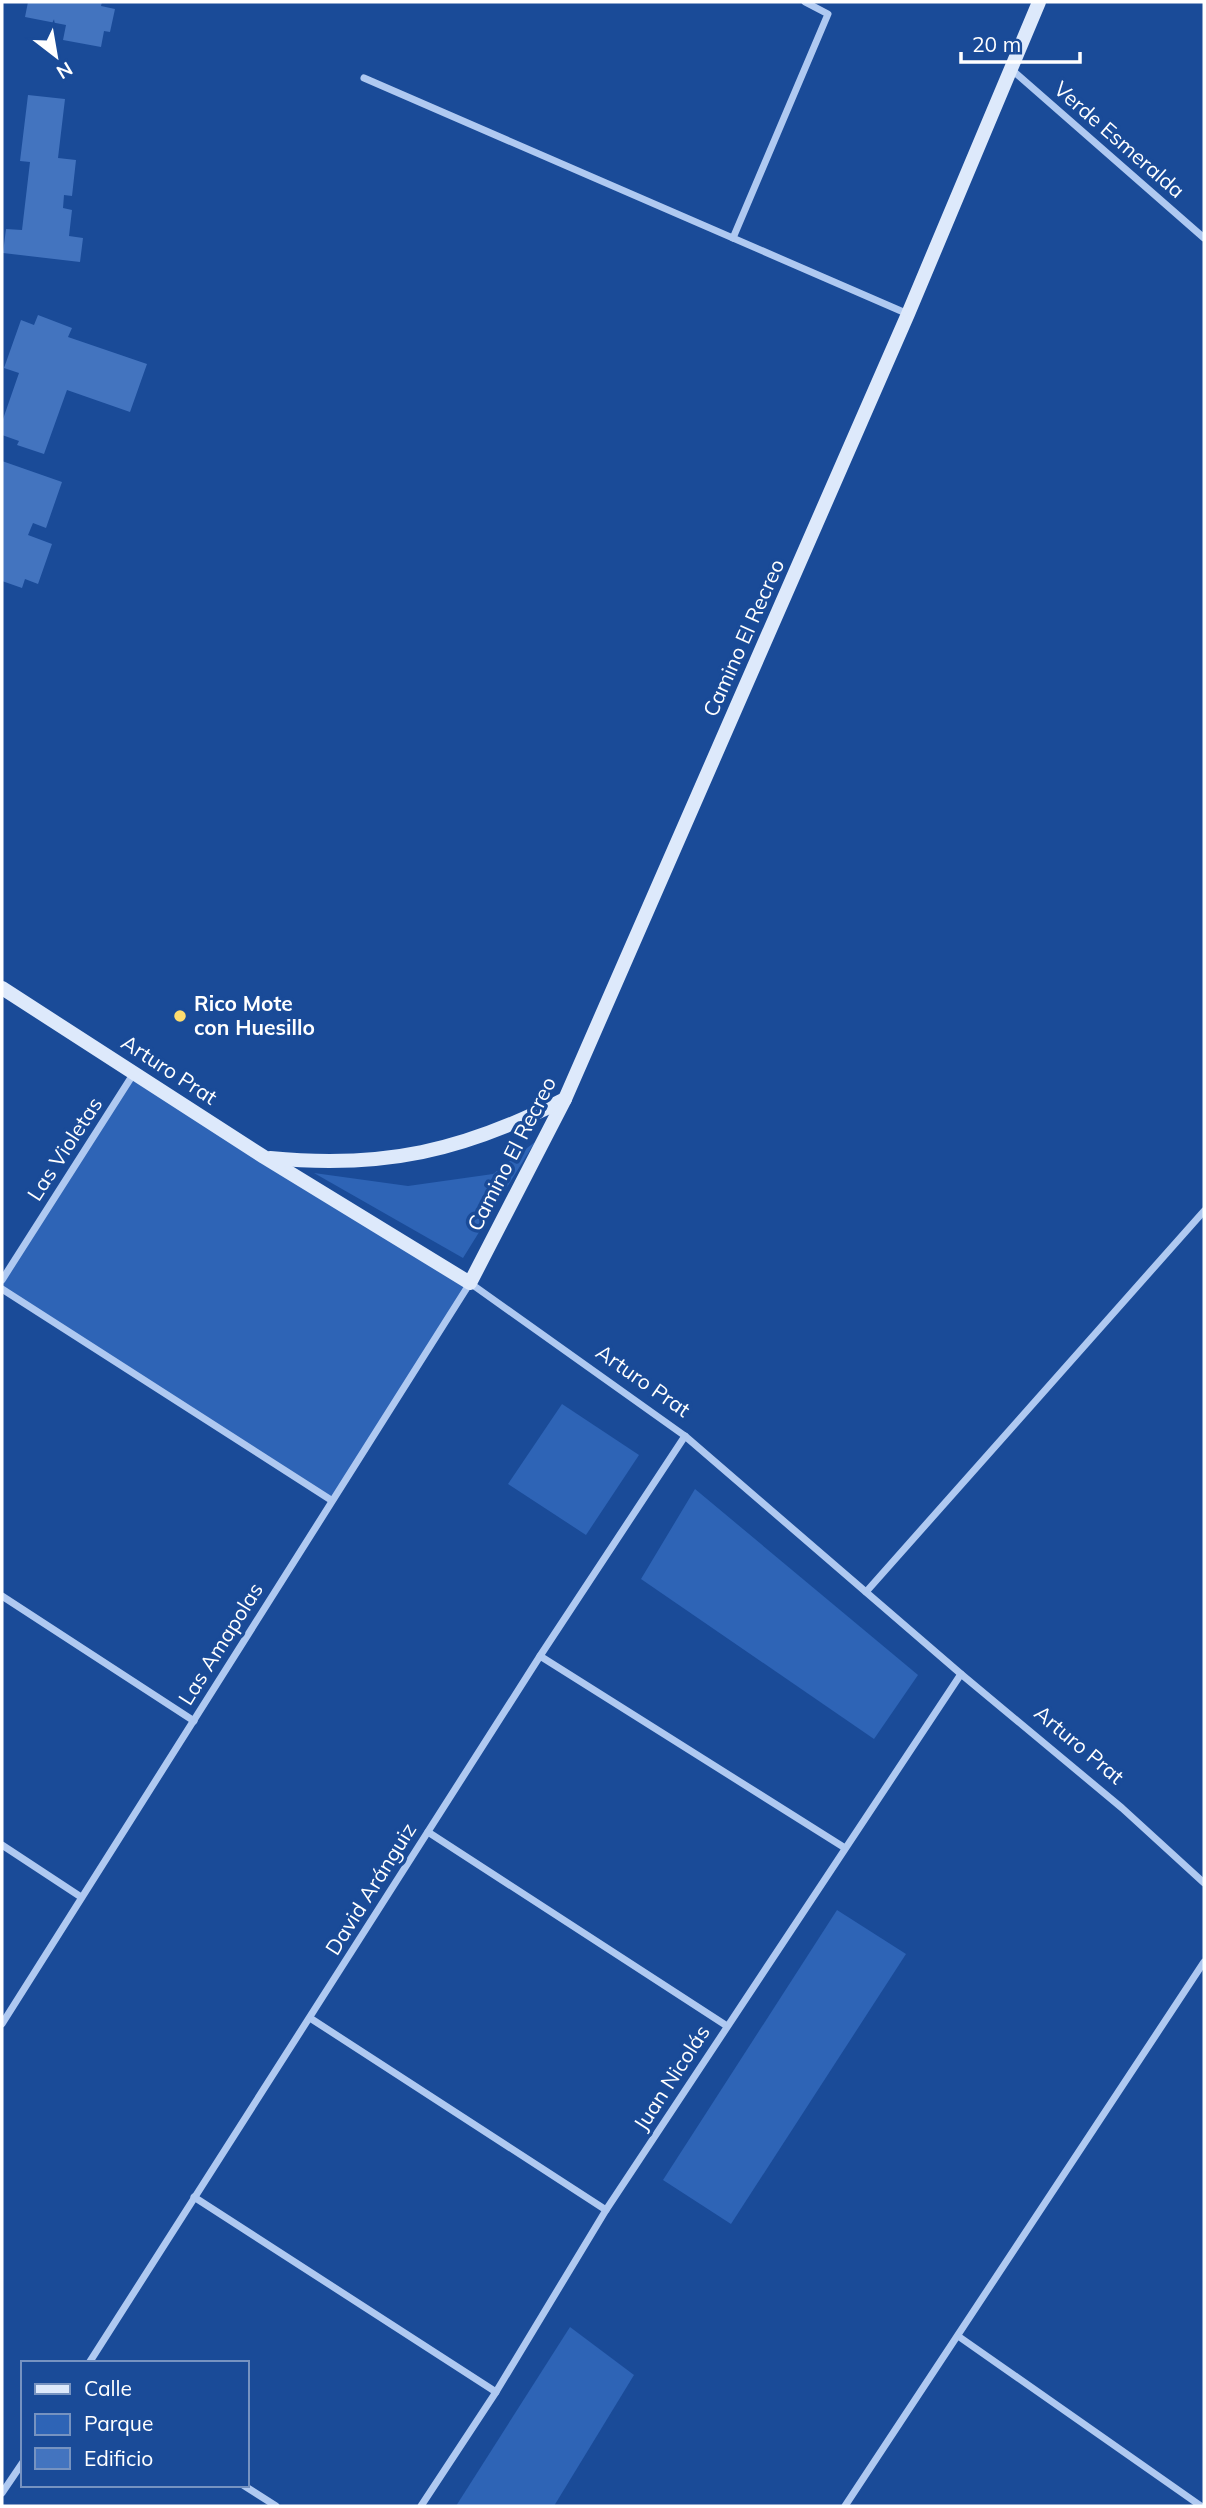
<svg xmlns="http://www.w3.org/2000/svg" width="1206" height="2508" viewBox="0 0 1206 2508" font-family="Mulish,sans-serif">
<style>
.green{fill:#2e64b6}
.building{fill:#4374bf}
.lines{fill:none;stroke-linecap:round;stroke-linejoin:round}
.street{stroke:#afc9f1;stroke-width:7}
.secondary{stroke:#dde9fb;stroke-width:14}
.poi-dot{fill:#ffdd6f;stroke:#1a4b98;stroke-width:2.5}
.labels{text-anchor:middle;stroke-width:7;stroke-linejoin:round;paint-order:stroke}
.street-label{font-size:21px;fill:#fff;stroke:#1a4b98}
.poi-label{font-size:21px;font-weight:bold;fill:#fff;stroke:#1a4b98;text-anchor:start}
</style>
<rect width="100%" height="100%" fill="#1a4b98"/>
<!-- green -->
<g class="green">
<path d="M135 1072 470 1283 331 1500 2 1289V1280Z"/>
<path d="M535 1142 463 1258 314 1173 408 1186 493 1174Z"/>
<path d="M562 1404 639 1455 586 1535 508 1484Z"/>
<path d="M695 1489 918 1675 874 1739 641 1579Z"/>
<path d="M837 1910 906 1954 731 2224 663 2180Z"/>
<path d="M570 2327 634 2375 554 2506H456Z"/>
</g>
<!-- building -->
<g class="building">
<path d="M28 2H102L101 6 115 9 110 32 104 31 101 47 63 40 66 25 25 17Z"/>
<path d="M28 95 65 99 58 158 76 160 72 196 64 195 63 208 72 210 69 236 83 238 80 262 3 253 6 229 22 230 30 162 20 161Z"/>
<path d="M38 315 72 328 68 337 147 364 130 412 67 390 44 454 17 445 19 441 2 435V422L19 373 4 368 21 320 34 325Z"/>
<path d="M2 461 62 482 46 528 33 523 28 535 52 544 38 584 25 579 22 588 2 581Z"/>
</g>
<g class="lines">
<!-- street -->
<g class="street">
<path d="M1011 69 1204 238"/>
<path d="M364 78 908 314"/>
<path d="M733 238 828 14 805 2"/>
<path d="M2 1280 134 1073"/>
<path d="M2 1289 331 1500"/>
<path d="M866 1592 1204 1211"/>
<path d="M2 1596 194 1721"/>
<path d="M540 1656 845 1848"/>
<path d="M428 1832 727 2026"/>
<path d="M2 1845 81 1897"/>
<path d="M310 2018 606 2210"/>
<path d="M2 2024 470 1283 685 1436 961 1674 1122 1808 1204 1883"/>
<path d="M194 2197 496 2392"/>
<path d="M958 2336 1201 2506"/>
<path d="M89 2363 540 1656 685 1436"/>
<path d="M243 2485 276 2506"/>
<path d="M2 2493 23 2462"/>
<path d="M421 2506 496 2392 606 2210 961 1674"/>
<path d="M845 2506 1204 1962"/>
</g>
<!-- secondary -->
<g class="secondary">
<path d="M2 988 264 1157 470 1283 565 1099 908 314 1039 2"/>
<path d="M270 1158C384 1169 463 1151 565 1099"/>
</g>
</g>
<!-- markers -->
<circle class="poi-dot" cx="180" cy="1016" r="7"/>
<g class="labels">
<!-- street labels -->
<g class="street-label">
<text transform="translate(1119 140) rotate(41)" y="7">Verde Esmeralda</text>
<text transform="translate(744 638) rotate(-66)" y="7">Camino El Recreo</text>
<text transform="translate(169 1070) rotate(33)" y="7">Arturo Prat</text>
<text transform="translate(65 1149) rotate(-57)" y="7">Las Violetas</text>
<text transform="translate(512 1154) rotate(-63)" y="7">Camino El Recreo</text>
<text transform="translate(643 1381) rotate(35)" y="7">Arturo Prat</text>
<text transform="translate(221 1644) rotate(-58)" y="7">Las Amapolas</text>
<text transform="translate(1079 1745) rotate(40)" y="7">Arturo Prat</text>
<text transform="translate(371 1889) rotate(-58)" y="7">David Aránguiz</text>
<text transform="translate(672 2078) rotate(-57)" y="7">Juan Nicolás</text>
</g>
<!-- poi labels -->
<g class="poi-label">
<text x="194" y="1011">Rico Mote<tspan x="194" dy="24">con Huesillo</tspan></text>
</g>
</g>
<!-- border -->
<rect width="1206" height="2508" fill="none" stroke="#ffffff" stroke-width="7"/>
<!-- legend -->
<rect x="21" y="2361" width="228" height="126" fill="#1a4b98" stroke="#7693c1" stroke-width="2"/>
<rect x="35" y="2384" width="35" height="10" fill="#dde9fb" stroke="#7693c1" stroke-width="2"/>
<text x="84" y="2396" font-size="21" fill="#ffffff">Calle</text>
<rect x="35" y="2414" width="35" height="21" fill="#2e64b6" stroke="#7693c1" stroke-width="2"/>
<text x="84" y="2431" font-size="21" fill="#ffffff">Parque</text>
<rect x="35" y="2448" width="35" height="21" fill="#4374bf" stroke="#7693c1" stroke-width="2"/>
<text x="84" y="2466" font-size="21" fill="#ffffff">Edificio</text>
<!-- north arrow -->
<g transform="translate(56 56) rotate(149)" stroke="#1a4b98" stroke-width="5" paint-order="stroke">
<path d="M0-5L12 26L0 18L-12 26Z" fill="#ffffff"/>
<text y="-10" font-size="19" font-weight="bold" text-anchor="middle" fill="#ffffff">N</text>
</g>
<!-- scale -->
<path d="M961 52v10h119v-10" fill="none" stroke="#ffffff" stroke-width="3.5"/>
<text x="972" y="52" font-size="21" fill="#ffffff" stroke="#1a4b98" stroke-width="5" paint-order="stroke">20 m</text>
</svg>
